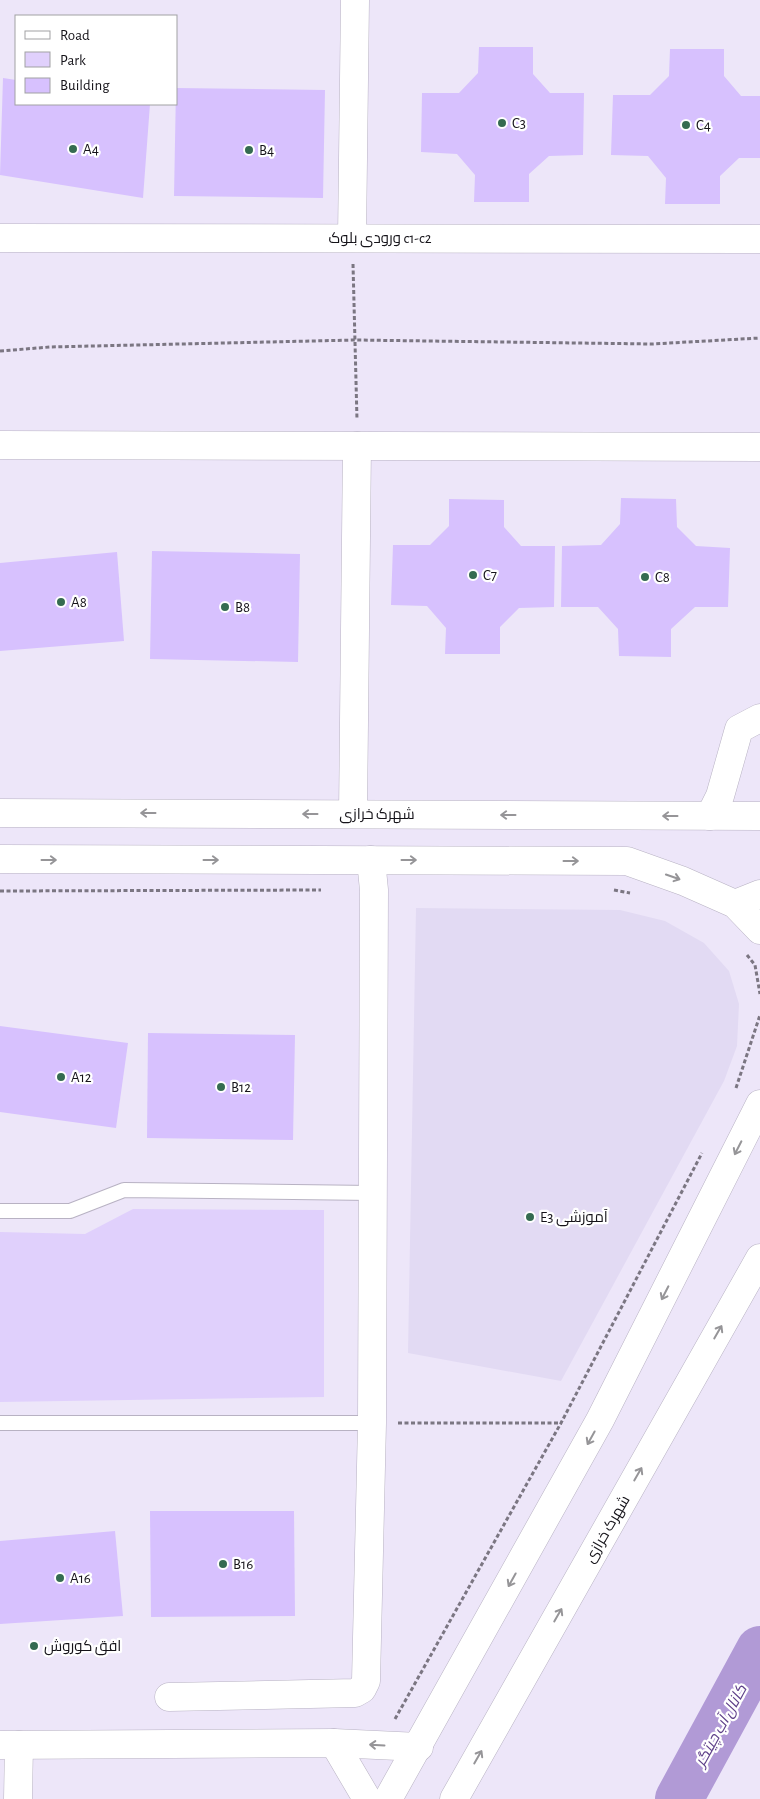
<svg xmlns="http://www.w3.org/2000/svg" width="760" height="1799" viewBox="0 0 760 1799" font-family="'Alegreya Sans',Cairo,sans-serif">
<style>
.built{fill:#e2daf3}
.green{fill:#e0d0fc}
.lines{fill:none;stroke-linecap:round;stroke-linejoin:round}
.river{stroke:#b19ad6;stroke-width:48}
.building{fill:#d7c1fe}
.lane-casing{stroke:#b8b2c3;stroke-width:16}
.street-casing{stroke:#b8b2c3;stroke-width:29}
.secondary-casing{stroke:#b8b2c3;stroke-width:29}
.path{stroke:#7b7682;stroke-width:3;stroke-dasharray:4 2.5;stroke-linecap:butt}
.lane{stroke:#fff;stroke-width:14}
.street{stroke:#fff;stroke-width:28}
.secondary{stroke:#fff;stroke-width:28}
.oneway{stroke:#969598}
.poi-dot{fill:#356b51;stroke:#fff;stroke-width:2}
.labels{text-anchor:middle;stroke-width:4.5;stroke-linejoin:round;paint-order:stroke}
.poi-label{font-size:15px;fill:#151319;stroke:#fff;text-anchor:start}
.street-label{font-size:15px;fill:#151319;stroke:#fff}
.water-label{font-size:16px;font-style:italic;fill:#5f4189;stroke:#fff}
</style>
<rect width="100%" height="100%" fill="#ede6f9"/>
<!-- built -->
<path class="built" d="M416 908 620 910 665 921 704 943 729 971 739 1004 737 1046 724 1081 561 1381 408 1353Z"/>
<!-- green -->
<path class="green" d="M133 1209 324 1210V1397L0 1402V1232L85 1234Z"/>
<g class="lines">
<!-- river -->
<path class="river" d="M679 1799 760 1650"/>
</g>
<!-- building -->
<g class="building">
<path d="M479 47H533V74L550 93H584L583 155 549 156 529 174V202H474L475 175 457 154 421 152 422 93H459L478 73Z"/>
<path d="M670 49H724V76L741 96H760V158H739L720 176V204H665L666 178 648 156 611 155 613 95H650L669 76Z"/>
<path d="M3 78 16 80V104H150L143 198 0 175Z"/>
<path d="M176 88 325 90 323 198 174 196Z"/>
<path d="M621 498 676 499 677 527 696 546 730 548 728 607H695L671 629V657L619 656 618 629 598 607H561L562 546 601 545 620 524Z"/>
<path d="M449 499 504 500V527L521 546H555L554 607 519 608 500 627V654H445L446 628 427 606 391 605 393 545H430L449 526Z"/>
<path d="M152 551 300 554 298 662 150 659Z"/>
<path d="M117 552 124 641 0 651V563Z"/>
<path d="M0 1026 128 1043 116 1128 0 1112Z"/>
<path d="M148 1033 295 1035 293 1140 147 1138Z"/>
<path d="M150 1511H294L295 1616 151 1617Z"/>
<path d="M115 1531 123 1616 0 1624V1541Z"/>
</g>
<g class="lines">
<!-- lane casing -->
<g class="lane-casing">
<g id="lane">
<path d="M0 1211H70L124 1190 372 1193"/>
<path d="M0 1423H372"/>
</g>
</g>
<!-- street casing -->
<g class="street-casing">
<g id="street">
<path d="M0 238 760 239"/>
<path d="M352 238 355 0"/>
<path d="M0 445 760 447"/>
<path d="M353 814 357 446"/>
<path d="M710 816 720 796 739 729 760 718"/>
<path d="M169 1697 355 1693 362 1689 366 1681 372 1423 374 890 371 860"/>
<path d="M334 1743 367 1799"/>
<path d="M0 1745 334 1743 419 1747"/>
<path d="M18 1799 19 1745"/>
</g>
</g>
<!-- secondary casing -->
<g class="secondary-casing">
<g id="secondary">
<path d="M0 813 760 816"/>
<path d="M0 859 627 861 683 881 735 904 760 930"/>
<path d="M735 904 760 894"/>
<path d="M388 1799 600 1420 760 1104"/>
<path d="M454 1799 760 1258"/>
</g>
</g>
<!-- path -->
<g class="path">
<path d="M353 264 357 420"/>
<path d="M0 351 50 347 355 340 652 344 760 338"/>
<path d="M614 890 630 893"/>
<path d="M0 891 321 890"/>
<path d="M747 955 755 965 760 994"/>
<path d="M736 1088 760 1015"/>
<path d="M398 1423H562"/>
<path d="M395 1719 561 1423 702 1153"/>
</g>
<!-- lane -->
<use href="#lane" class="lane"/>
<!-- street -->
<use href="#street" class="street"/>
<!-- secondary -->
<use href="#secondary" class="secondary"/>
</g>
<!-- one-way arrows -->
<defs><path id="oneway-shaft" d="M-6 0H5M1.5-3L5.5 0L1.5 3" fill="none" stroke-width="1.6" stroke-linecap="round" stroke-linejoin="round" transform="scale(1.25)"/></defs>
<g class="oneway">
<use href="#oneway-shaft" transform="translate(148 813) rotate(-180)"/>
<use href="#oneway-shaft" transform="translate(310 814) rotate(-180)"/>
<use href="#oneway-shaft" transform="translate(508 815) rotate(-180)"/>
<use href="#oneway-shaft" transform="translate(670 816) rotate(-180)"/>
<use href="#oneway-shaft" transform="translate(49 860)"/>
<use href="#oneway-shaft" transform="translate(211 860)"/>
<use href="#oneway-shaft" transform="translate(409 860)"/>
<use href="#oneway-shaft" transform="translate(571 861)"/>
<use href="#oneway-shaft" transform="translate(673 877) rotate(19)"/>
<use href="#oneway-shaft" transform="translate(738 1148) rotate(117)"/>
<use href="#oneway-shaft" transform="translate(665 1293) rotate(117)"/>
<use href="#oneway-shaft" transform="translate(718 1332) rotate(-60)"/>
<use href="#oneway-shaft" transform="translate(591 1438) rotate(119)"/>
<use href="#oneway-shaft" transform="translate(638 1474) rotate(-60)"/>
<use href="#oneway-shaft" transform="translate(512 1580) rotate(119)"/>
<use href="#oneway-shaft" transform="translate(558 1615) rotate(-60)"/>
<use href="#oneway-shaft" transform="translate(377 1745) rotate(-177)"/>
<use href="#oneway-shaft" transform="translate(478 1757) rotate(-60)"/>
</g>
<!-- markers -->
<g class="poi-dot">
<circle cx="502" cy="123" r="5"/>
<circle cx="686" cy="125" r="5"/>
<circle cx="73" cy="149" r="5"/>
<circle cx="249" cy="150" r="5"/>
<circle cx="473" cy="575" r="5"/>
<circle cx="645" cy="577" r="5"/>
<circle cx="61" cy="602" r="5"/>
<circle cx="225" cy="607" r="5"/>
<circle cx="61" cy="1077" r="5"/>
<circle cx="221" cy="1087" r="5"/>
<circle cx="530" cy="1217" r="5"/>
<circle cx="223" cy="1564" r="5"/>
<circle cx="60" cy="1578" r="5"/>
<circle cx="34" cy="1646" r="5"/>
</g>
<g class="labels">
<!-- poi labels -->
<g class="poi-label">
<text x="512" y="128">C3</text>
<text x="696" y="130">C4</text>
<text x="83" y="154">A4</text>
<text x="259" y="155">B4</text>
<text x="483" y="580">C7</text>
<text x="655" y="582">C8</text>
<text x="71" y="607">A8</text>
<text x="235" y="612">B8</text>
<text x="71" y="1082">A12</text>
<text x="231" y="1092">B12</text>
<text x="540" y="1222">E3 آموزشی</text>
<text x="233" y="1569">B16</text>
<text x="70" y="1583">A16</text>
<text x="44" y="1651">افق کوروش</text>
</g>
<!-- street labels -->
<g class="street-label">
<text x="380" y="243">ورودی بلوک c1-c2</text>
<text x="377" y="819">شهرک خرازی</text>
<text transform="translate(607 1529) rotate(-60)" y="5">شهرک خرازی</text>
</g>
<!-- water labels -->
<g class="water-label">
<text transform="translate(720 1725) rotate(-61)" y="6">کانال آب چیتگر</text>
</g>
</g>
<!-- legend -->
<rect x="15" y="15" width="162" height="90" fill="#ffffff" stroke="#a1a1a3"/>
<rect x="25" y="31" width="25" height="8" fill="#ffffff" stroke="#a1a1a3"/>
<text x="60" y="40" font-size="15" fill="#151319">Road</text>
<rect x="25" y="52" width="25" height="15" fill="#e0d0fc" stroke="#a1a1a3"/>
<text x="60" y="65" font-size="15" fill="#151319">Park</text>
<rect x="25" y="78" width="25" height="15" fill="#d7c1fe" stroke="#a1a1a3"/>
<text x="60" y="90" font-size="15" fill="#151319">Building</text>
</svg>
